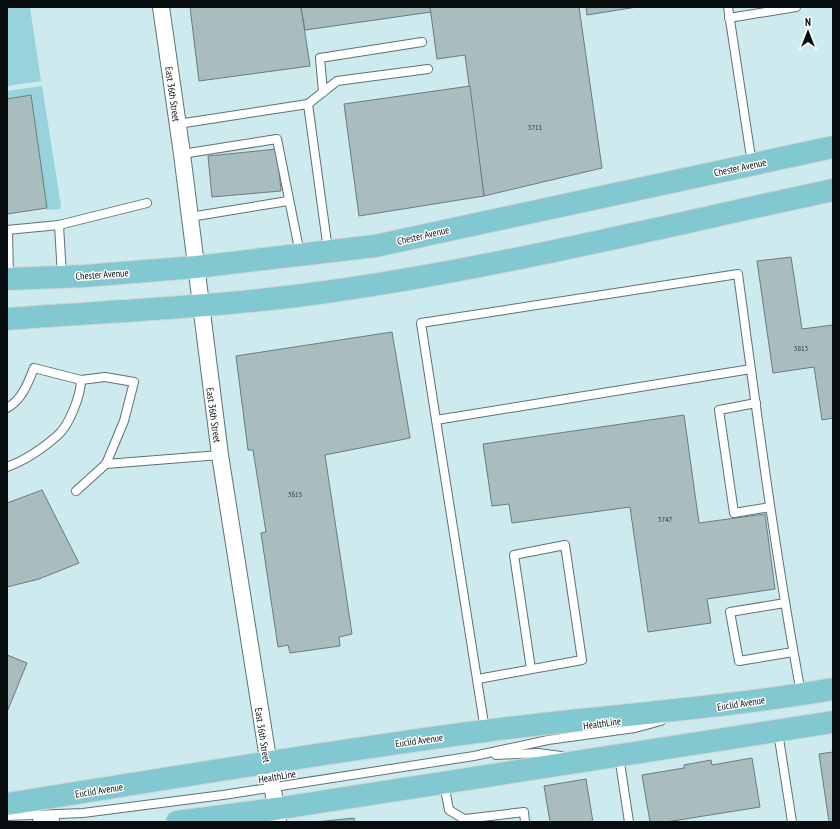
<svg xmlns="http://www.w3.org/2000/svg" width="840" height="829" viewBox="0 0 840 829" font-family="'PT Sans Narrow',sans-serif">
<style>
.built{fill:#cdeaee}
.green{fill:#98d3db}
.building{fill:#a9bcbe;stroke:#6a7c7f}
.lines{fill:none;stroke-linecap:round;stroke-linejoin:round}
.lane-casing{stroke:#607174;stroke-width:10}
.street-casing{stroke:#607174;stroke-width:18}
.primary-casing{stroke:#d2d3d4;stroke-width:24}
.lane{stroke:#fff;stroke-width:8}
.street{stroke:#fff;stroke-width:16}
.primary{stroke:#81c8d1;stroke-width:22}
.labels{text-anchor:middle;stroke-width:3;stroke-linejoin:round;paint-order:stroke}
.number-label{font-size:8px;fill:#30393a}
.street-label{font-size:10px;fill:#070d0e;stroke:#fff}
</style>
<rect width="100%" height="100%" fill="#e0f4f7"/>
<!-- built -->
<rect class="built" x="7" y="7" width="826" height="815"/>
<!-- green -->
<g class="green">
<path d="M7 7H30L41 81 7 86Z"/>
<path d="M42 86 61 206 60 209 47 210 30 95 7 99V91Z"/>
</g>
<!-- building -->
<g class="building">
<path d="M190 7H301L310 66 199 81Z"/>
<path d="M301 7H430L431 12 305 30Z"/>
<path d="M430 7H579L602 168 484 196 465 55 437 59Z"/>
<path d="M586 7H637L587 15Z"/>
<path d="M470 86 484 196 359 216 344 104Z"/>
<path d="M31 95 47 208 7 214V99Z"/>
<path d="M277 149 281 191 212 197 208 156Z"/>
<path d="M791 257 802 329 833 325V418L822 420 814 367 773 373 757 261Z"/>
<path d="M392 332 410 438 325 455 352 634 339 637 340 646 290 653 288 645 278 647 261 533 266 532 253 450H248L236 356Z"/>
<path d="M684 415 699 523 765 514 775 589 707 599 711 623 648 632 630 507 512 523 509 504 492 506 483 444Z"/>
<path d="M42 490 79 563 39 579 7 587V503Z"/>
<path d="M7 655 27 663 7 712Z"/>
<path d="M833 752V822H829L819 754Z"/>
<path d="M752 758 760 807 666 822H650L642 775 684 768V765L711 760 712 765Z"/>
<path d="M586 779 593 822H550L544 786Z"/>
<path d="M354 818 355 822H316Z"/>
</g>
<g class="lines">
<!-- lane casing -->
<g class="lane-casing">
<g id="lane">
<path d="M728 7 752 164"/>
<path d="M729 18 796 7"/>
<path d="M323 92 320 58 422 42"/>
<path d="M308 104 337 81 428 69"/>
<path d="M178 124 308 104 328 250"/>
<path d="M182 154 277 139 300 254"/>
<path d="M190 217 288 201"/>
<path d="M59 225 147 203"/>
<path d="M7 230 59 225 62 276"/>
<path d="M8 230 9 279"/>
<path d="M751 369 436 420 421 323 738 274C757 414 775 554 801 693"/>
<path d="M756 403 719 410 734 513 770 507"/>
<path d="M7 408C22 400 28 383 34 368L81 380 105 377 134 382 124 421 106 464 76 491"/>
<path d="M436 420 485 730"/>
<path d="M106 464 220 455"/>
<path d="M7 467C24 461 43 448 57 436 69 426 81 395 81 380"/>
<path d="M785 603 730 612 739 661 793 652"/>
<path d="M478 679 582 660 565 545 514 555 531 669"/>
<path d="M778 732 792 822"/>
<path d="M496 755 538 753 561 756"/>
<path d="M619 756 629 822"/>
<path d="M444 783 449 810 469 822"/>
<path d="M7 816 83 813 223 795 474 756 548 740 635 728 661 721"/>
<path d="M465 819 524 812 525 822"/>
<path d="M37 822 55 819"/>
</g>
</g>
<!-- street casing -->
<g class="street-casing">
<path id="street" d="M161 7 182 154 220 455 278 822"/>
</g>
<!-- primary casing -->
<g class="primary-casing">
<g id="primary">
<path d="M7 279 85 276 196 267 375 246 833 147"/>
<path d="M7 319C113 311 220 307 326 292 496 268 665 226 833 190"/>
<path d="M7 804C166 779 324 752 484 731 600 716 717 709 833 689"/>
<path d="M177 822 275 809 833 722"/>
</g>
</g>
<!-- lane -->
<use href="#lane" class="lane"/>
<!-- street -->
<use href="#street" class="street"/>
<!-- primary -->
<use href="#primary" class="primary"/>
</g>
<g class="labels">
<!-- number labels -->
<g class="number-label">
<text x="535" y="130">3711</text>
<text x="801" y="351">3813</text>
<text x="295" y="497">3615</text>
<text x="665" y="522">3747</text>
</g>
<!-- street labels -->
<g class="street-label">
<text transform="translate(173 94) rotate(82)" y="4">East 36th Street</text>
<text transform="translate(740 167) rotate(-12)" y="4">Chester Avenue</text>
<text transform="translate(423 235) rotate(-13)" y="4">Chester Avenue</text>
<text transform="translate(102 274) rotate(-4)" y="4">Chester Avenue</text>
<text transform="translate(214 415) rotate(82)" y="4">East 36th Street</text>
<text transform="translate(741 703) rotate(-9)" y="4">Euclid Avenue</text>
<text transform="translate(602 723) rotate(-8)" y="4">HealthLine</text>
<text transform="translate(263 735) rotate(81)" y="4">East 36th Street</text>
<text transform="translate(419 740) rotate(-8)" y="4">Euclid Avenue</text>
<text transform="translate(277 776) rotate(-9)" y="4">HealthLine</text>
<text transform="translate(99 790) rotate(-9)" y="4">Euclid Avenue</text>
</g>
</g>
<!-- border -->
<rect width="840" height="829" fill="none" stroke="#070d0e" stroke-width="16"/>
<!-- north arrow -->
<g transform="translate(808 32)" stroke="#ffffff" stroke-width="3" paint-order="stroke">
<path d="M0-3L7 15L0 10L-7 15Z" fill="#070d0e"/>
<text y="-6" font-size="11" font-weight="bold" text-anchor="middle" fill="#070d0e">N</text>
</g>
</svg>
